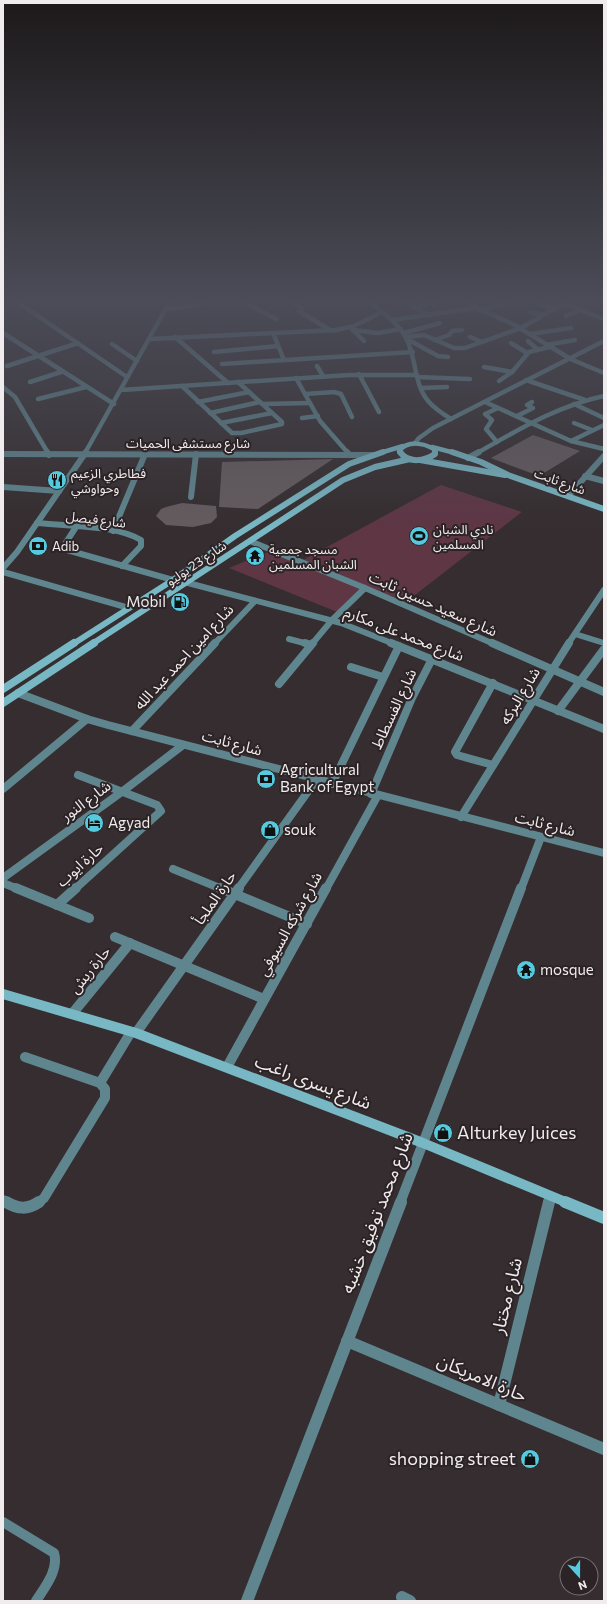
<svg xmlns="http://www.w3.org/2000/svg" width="607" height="1604" viewBox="0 0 607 1604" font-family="Commissioner,'Noto Sans Arabic',sans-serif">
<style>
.green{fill:#5e3644}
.building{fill:#645b5e}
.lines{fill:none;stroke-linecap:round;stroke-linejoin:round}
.service{stroke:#5f868e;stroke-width:10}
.minor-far4{stroke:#5f868e;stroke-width:4.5}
.minor-far3{stroke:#5f868e;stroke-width:6}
.minor-far2{stroke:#5f868e;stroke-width:8}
.minor-far1{stroke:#5f868e;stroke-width:10}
.minor{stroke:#5f868e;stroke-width:12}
.tertiary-far1{stroke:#5f868e;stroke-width:4.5}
.tertiary{stroke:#5f868e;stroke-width:6}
.secondary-far4{stroke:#78b8c4;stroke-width:4.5}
.secondary-far3{stroke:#78b8c4;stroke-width:6}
.secondary-far2{stroke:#78b8c4;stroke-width:8}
.secondary-far1{stroke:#78b8c4;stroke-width:10}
.secondary{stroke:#78b8c4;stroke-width:12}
.labels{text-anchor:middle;stroke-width:4;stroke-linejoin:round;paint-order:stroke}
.far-street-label{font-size:13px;fill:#f0ebec;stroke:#2b2325}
.far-poi-label{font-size:13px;fill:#f0ebec;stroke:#2b2325;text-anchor:start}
.poi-label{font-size:15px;fill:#f0ebec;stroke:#2b2325;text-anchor:start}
.street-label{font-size:15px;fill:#f0ebec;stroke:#2b2325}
.near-street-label{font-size:18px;fill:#f0ebec;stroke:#2b2325}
.near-poi-label{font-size:18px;fill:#f0ebec;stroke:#2b2325;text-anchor:start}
</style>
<rect width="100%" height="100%" fill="#352d2f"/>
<!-- green -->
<g class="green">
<path d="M441 485 522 512 406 602 303 560Z"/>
<path d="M270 551 361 589 337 612 229 568Z"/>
</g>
<!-- building -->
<g class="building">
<path d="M533 435 580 451 539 476 491 458Z"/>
<path d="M333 459 258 509 219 507 222 462Z"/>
<path d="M182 503 216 506 217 517 211 523 193 527 166 525 156 516 161 509 166 507Z"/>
</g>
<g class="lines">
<!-- service -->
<path class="service" d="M3 1522 54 1553C59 1570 45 1587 36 1601"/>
<!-- minor-far4 -->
<g class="minor-far4">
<path d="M19 303 127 377"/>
<path d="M246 303 276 319"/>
<path d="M294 303 302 308"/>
<path d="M371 303C384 313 398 323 406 338 417 358 413 384 429 402 435 409 443 414 451 419"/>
<path d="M407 303 428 315"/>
<path d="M469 303 481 310 513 324 569 358"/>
<path d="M536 303 554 309"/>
<path d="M563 303 604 319"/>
<path d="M414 307 434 303"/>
<path d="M166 309 208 303"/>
<path d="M299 311 330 330"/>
<path d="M480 311 504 303"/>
<path d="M530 312 543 315"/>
<path d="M566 316 580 310"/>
<path d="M392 320 475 308"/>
<path d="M351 327 353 330 378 333 401 329"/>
<path d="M353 330 364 341"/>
<path d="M3 333 114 404"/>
<path d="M273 333 284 360"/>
<path d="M404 333 440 323"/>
<path d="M530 334 571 328"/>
<path d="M175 337 228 383"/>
<path d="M406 337 424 335 454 348H465L521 328 564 303"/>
<path d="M470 337 482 342"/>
<path d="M150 339 336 330 354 326 382 312"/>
<path d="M407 339 438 356 448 357"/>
<path d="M435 340 449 335 452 331 462 330"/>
<path d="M528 341 537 349"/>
<path d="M511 343 527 353"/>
<path d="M112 344 137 361"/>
<path d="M546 345 575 340"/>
<path d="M214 352 278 346"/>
<path d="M568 358 604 373"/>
<path d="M222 364 413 352"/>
<path d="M7 366 78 343"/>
<path d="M317 366 323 376"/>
<path d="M484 367 512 372"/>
<path d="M359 374 379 412"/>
<path d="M417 377 470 379"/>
<path d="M296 378 320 421 348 453"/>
<path d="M526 380 585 400"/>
<path d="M499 381 512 372 529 352 549 347"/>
<path d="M30 382 61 372"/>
<path d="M182 386 232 433H241L282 424V422L238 382"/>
<path d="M3 387 15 397 48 453"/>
<path d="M421 388 447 387"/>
<path d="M121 390 349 375H417"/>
<path d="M305 394 334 392 341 394 352 417"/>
<path d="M38 399 86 387"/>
<path d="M198 402 249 392"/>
<path d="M485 402 571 441 604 449"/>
<path d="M262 404 310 403"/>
<path d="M574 404 604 418"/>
<path d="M210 413 260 402"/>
<path d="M517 416 533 408 527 405 532 402"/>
<path d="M302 418 318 416"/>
<path d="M221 423 272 413"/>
<path d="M574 423 592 430"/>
<path d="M571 441 604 425"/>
<path d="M497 442 486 429 492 420 485 414 498 408"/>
<path d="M415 443 419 438 433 428 604 341"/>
<path d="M477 453C518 430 557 406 604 396"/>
</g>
<!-- minor-far3 -->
<g class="minor-far3">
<path d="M47 452 49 455"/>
<path d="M347 452 349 454"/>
<path d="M468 458 479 452"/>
<path d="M585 476 604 481"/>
<path d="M3 487 59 491"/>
<path d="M568 496 604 456"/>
<path d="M191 497 196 454"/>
<path d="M37 523C67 526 116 525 141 540V546L122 566"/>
<path d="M76 527 65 544V548L67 550 173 580"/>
<path d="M113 531 145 454"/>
<path d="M250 541 365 588 494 644"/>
<path d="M3 568 17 552 84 455"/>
<path d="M3 572 129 608"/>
<path d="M188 583 341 623 394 644"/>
<path d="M575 634 604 643"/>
<path d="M289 639 308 644"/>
<path d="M214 644 255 601"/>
<path d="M312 644 332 620 365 588"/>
<path d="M568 644 604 590"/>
</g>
<!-- minor-far2 -->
<g class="minor-far2">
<path d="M305 643 311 645"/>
<path d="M391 643 604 729"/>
<path d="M492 643 604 692"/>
<path d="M351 667 383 677"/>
<path d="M493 683 455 752 457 755 493 765"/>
<path d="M279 684 313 643"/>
<path d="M18 693 87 719 108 725 604 853"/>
<path d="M558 711 604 649"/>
<path d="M132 731 215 643"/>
<path d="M332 784 399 646"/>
<path d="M3 789 87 719"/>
<path d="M371 794 412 698 432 659"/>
<path d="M461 817 569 643"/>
<path d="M173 869 222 889"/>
<path d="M3 878 123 791 183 745"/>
<path d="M3 883 18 889"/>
<path d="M75 889 161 811 157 805 78 775"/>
<path d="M238 889 317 779"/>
<path d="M326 889 378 795"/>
<path d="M521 889 541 837"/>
</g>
<!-- minor-far1 -->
<g class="minor-far1">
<path d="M16 888 89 918"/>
<path d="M220 888 307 924"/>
<path d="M57 905 76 888"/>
<path d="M115 937 264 999"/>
<path d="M72 1014 130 943"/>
<path d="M136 1033 239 888"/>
<path d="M25 1057 100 1083 105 1089V1098L44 1198 38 1203"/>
<path d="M227 1067 326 888"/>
<path d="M100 1083 131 1032"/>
<path d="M3 1200 8 1203"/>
<path d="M400 1203 521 888"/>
<path d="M548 1203 550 1196"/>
</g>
<!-- minor -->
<g class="minor">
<path d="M6 1202C18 1209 27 1210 39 1202"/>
<path d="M347 1341 604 1449"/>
<path d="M499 1405 549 1202"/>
<path d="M402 1597 410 1601"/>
<path d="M247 1601 401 1202"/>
</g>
<!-- tertiary-far1 -->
<path class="tertiary-far1" d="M85 453 169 303"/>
<!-- tertiary -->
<g class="tertiary">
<path d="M3 454 373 455"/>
<path d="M84 455 86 452"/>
</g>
<!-- secondary-far4 -->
<g class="secondary-far4">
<path d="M432 447 455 453"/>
<path d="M380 453 403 446"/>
<path d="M400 453 399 451C408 440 423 443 434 449L435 453"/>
</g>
<!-- secondary-far3 -->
<g class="secondary-far3">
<path d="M400 452C408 464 425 461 435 454V452"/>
<path d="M452 452 481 462 508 475 604 509"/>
<path d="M420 460 505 475"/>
<path d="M73 644 173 580 235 536 349 464 383 452"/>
<path d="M92 644 343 480 375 467 410 459"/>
</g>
<!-- secondary-far2 -->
<g class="secondary-far2">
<path d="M3 689 74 643"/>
<path d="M3 703 94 643"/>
</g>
<!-- secondary-far1 -->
<path class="secondary-far1" d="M3 994 136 1033 423 1143 568 1203"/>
<!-- secondary -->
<path class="secondary" d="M565 1202 604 1218"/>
</g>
<!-- sky -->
<linearGradient id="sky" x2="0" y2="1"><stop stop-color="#1d191a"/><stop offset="0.57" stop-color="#4b4c58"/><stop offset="1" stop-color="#4b4c58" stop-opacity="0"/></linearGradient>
<rect width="607" height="528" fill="url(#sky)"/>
<!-- icons -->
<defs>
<g id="restaurant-disc" transform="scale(1)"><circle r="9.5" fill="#55cade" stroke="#2b2325"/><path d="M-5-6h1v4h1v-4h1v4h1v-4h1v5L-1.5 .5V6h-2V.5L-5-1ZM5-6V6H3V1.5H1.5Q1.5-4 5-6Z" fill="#111"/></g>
<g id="stadium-disc" transform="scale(1)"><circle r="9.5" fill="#55cade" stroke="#2b2325"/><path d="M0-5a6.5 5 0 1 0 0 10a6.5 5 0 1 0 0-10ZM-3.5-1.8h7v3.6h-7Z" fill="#111"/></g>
<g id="bank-disc" transform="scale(1)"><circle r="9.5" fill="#55cade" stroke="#2b2325"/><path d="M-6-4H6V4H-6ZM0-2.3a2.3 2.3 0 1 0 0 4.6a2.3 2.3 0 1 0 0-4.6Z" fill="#111"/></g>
<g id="temple-disc" transform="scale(1)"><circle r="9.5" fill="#55cade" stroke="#2b2325"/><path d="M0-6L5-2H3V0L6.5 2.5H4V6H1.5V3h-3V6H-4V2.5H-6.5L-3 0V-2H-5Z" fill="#111"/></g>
<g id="fuel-disc" transform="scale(1)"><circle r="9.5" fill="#55cade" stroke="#2b2325"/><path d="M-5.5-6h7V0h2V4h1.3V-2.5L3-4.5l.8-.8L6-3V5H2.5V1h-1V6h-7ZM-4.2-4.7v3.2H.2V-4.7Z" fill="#111"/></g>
<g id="hotel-disc" transform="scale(1)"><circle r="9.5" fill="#55cade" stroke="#2b2325"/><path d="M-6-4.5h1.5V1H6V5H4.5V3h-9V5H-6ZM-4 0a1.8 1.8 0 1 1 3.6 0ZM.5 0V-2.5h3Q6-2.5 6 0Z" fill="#111"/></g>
<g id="shop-disc" transform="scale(1)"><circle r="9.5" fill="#55cade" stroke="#2b2325"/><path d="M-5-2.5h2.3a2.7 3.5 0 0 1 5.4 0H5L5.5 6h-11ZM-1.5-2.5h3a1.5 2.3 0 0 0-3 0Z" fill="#111"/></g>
</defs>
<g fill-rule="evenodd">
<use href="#restaurant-disc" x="57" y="480"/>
<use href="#stadium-disc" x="419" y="536"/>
<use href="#bank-disc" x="38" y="546"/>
<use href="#temple-disc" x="255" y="556"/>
<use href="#fuel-disc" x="180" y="602"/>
<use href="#bank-disc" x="266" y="779"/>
<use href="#hotel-disc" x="94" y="823"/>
<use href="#shop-disc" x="270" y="830"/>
<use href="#temple-disc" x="526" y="970"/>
<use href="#shop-disc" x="443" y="1133"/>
<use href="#shop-disc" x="530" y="1459"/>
</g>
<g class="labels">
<!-- far-street labels -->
<g class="far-street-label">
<text x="188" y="448">شارع مستشفى الحميات</text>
<text transform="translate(560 481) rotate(20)" y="5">شارع ثابت</text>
<text transform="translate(96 519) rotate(7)" y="5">شارع فيصل</text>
<text transform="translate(196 563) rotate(-34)" y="5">شارع 23 يوليو</text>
</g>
<!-- far-poi labels -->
<g class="far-poi-label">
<text x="71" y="478">فطاطري الزعيم<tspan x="71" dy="15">وحواوشي</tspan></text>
<text x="433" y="534">نادي الشبان<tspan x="433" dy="15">المسلمين</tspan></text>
<text x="52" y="551">Adib</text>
<text x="269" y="554">مسجد جمعية<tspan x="269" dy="15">الشبان المسلمين</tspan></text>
</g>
<!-- poi labels -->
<g class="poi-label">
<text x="166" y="607" text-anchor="end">Mobil</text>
<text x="280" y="775">Agricultural<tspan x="280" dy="17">Bank of Egypt</tspan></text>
<text x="108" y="828">Agyad</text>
<text x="284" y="835">souk</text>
<text x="540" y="975">mosque</text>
</g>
<!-- street labels -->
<g class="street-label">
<text transform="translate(433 604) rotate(24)" y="5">شارع سعيد حسين ثابت</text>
<text transform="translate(404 634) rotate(21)" y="5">شارع محمد على مكارم</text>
<text transform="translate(184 657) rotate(-47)" y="5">شارع امين احمد عبد الله</text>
<text transform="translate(520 696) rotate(-59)" y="5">شارع البركه</text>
<text transform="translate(394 709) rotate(-65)" y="5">شارع الفسطاط</text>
<text transform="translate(232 743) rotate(15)" y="5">شارع ثابت</text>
<text transform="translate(86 801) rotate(-36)" y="5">شارع النور</text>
<text transform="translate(545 824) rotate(14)" y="5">شارع ثابت</text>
<text transform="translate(80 865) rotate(-42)" y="5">حارة ايوب</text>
<text transform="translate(215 898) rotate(-55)" y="5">حارة الملجأ</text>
<text transform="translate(290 924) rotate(-61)" y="5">شارع شركه السيوفي</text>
<text transform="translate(90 970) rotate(-51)" y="5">حارة ريش</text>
</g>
<!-- near-street labels -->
<g class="near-street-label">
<text transform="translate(313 1082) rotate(21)" y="6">شارع يسرى راغب</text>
<text transform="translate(377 1213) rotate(-69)" y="6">شارع محمد توفيق خشبه</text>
<text transform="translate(507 1296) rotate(-76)" y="6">شارع مختار</text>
<text transform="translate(482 1378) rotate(23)" y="6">حارة الامريكان</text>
</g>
<!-- near-poi labels -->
<g class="near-poi-label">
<text x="457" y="1139">Alturkey Juices</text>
<text x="516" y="1465" text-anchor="end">shopping street</text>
</g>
</g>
<!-- border -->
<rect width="607" height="1604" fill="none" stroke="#f0ebec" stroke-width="8"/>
<!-- north arrow -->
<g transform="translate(579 1576) rotate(159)"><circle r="19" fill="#2b2325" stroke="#7a7375"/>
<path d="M0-3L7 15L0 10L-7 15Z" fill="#55cade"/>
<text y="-6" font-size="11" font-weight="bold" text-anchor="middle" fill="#f0ebec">N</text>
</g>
</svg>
